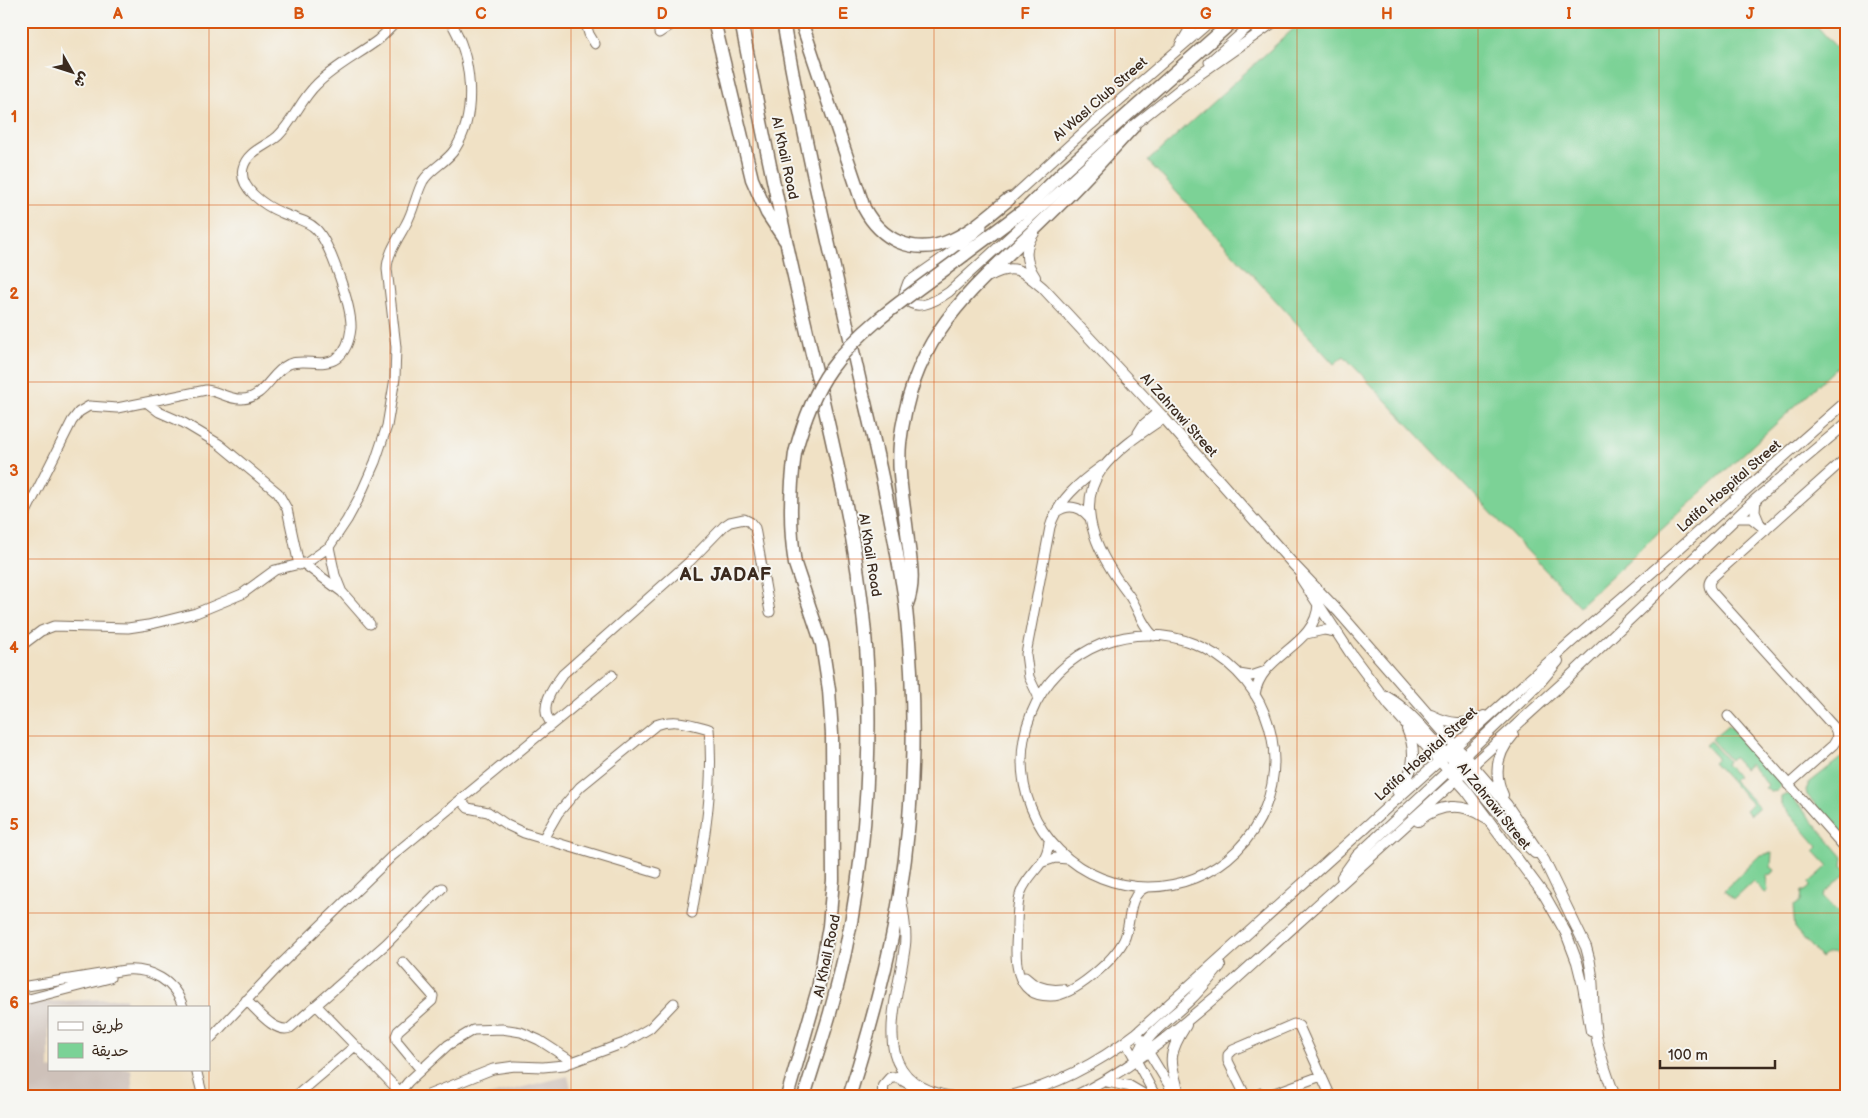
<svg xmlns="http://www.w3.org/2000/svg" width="1868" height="1118" font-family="'Balsamiq Sans','Playpen Sans Arabic',sans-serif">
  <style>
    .industrial { fill: #cec1b9 }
    .green { fill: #7bd296; stroke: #5b7e5a }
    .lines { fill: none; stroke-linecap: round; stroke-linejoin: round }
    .minor-casing { stroke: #7a6a58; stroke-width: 11 }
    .major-casing { stroke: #7a6a58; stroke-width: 12 }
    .highway-casing { stroke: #7a6a58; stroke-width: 15 }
    .minor { stroke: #fff; stroke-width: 9 }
    .major { stroke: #fff; stroke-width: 10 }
    .highway { stroke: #fff; stroke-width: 12 }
    .highway-bridge-casing { stroke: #7a6a58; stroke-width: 15; stroke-linecap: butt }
    .highway-bridge { stroke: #fff; stroke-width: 12 }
    .grid { fill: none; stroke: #d7540e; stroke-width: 1; stroke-opacity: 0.55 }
    .labels { text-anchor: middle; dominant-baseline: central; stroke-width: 4; stroke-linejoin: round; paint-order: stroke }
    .street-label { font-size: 14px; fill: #3b2a1e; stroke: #f6f6f2 }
    .district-label { font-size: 19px; font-weight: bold; letter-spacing: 1px; fill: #3b2a1e; stroke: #f6f6f2 }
    .neatline { fill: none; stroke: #d7540e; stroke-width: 2 }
    .grid-label { font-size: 16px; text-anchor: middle; font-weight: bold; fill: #d7540e }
  </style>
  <rect width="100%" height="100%" fill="#f6f6f2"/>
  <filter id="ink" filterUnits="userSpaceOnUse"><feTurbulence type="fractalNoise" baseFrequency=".02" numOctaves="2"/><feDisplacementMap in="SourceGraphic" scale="10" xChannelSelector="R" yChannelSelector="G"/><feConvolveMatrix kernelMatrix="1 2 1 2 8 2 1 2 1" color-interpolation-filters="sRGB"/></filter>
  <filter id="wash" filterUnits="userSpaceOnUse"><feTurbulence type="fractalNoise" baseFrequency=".0096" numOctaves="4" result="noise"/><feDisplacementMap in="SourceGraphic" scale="20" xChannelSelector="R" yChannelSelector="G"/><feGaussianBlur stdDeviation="1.12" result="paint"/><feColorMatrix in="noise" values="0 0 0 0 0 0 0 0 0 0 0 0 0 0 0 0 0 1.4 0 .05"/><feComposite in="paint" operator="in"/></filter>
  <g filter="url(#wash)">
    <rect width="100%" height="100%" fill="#f0e1c5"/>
    <path class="industrial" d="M126 998 127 1007H49V1069H131L133 1097H21V1003Z
      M568 1076 573 1097H483Z"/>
    <path class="green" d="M1302 21H1812L1847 59V358L1579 606 1344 356 1334 364 1148 161Z
      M1728 725 1780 780 1781 786 1777 791 1771 792 1765 788 1768 785 1750 764 1744 769 1733 757 1730 760 1711 739Z
      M1710 741 1728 761 1726 764 1737 776 1733 780 1759 807 1750 815 1746 810 1752 804 1713 762 1717 758 1705 745Z
      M1847 753V836L1843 835 1807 795 1806 790 1809 783Z
      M1787 794 1791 796 1843 857 1842 866 1847 869V872L1824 893 1823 897 1837 912H1840L1847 906 1846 962C1838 954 1831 949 1821 958L1795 929 1793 907 1801 901 1802 891H1805L1810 887 1809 883 1828 866 1814 851 1818 847 1781 804V797Z
      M1772 853 1771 867 1775 870 1772 875 1766 876 1768 891 1765 893 1753 881 1734 899 1724 890 1760 855Z"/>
  </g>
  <g filter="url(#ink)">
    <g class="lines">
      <g class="minor-casing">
        <path id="minor" d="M585 21 589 34 595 44
          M659 33 677 21
          M1180 45 1194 21
          M1209 62 1255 21
          M1129 129 1182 87 1276 21
          M1007 202 1091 125 1211 21
          M982 227 961 245 908 282 904 293C910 316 936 301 949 292L1115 140
          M146 402 159 412 184 423 219 444 278 493 287 509 299 565
          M1138 433 1143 425 1158 412
          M1756 499 1755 512 1760 524
          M1056 512C1068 504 1080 506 1089 517
          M1737 518H1751L1766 530
          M21 522 72 421 79 412 89 406 117 408 206 390C219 391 229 400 242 399 265 398 270 373 289 364 304 358 323 368 337 358 346 351 350 338 351 328 352 307 330 243 316 229 307 220 293 218 282 213 265 206 238 188 243 168 247 151 267 146 278 136 294 120 301 99 317 84 335 66 358 55 378 40 385 34 391 27 397 21
          M329 547 335 575 341 590
          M304 564 342 592 370 624
          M1306 634 1324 630 1336 632
          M1022 761a126 126 0 1 1 252 0a126 126 0 1 1-252 0Z
          M1154 636C1141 625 1138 607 1128 594 1102 560 1072 510 1102 469 1118 448 1142 433 1164 418
          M21 646 41 631 54 626 128 628 148 625 196 613 242 594 275 570 308 562 329 547 347 520 359 498 375 462 387 426 395 378 396 347 387 269C387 254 399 237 406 224 414 210 416 194 423 181 431 168 447 162 455 149 478 114 472 55 450 21
          M1239 674 1251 676 1263 672
          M1255 695C1260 654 1316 647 1318 604
          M1039 698 1029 677 1026 654 1050 527C1058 500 1080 482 1102 466
          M1728 716 1847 850
          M552 724C537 709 553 687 563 674L689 562 724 526 730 522 744 519 750 522 755 528 770 612
          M1788 785 1833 745C1838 739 1838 733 1834 727L1712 592C1708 587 1708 582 1713 577L1847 457
          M461 800 468 808 488 812 507 825 524 833 657 873
          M543 839 558 813 580 787 656 725C674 718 691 724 709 729 715 790 702 853 692 913
          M1049 839C1049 864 1029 871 1021 892 1017 903 1017 917 1017 929 1015 956 1012 997 1051 996 1074 996 1114 960 1124 940 1132 924 1126 894 1147 887
          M1043 862 1055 858 1068 859
          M403 962 433 996 432 1001 398 1031 396 1036 397 1041 421 1070
          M1025 977C1036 988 1048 991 1063 989
          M21 987 125 970C151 968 175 981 183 1007
          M246 1000C257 1010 275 1034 290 1028L386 944 442 888
          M21 1001 110 978
          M316 1005 400 1092
          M1137 1033 1176 1097
          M209 1040 280 965 392 856 612 675
          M1126 1042 1156 1097
          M196 1069 203 1097
          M1269 1095 1321 1076
          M296 1096 355 1046
          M396 1097 408 1082 448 1045 473 1030 502 1029 521 1032 539 1040 573 1062
          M423 1097 493 1069 515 1066 543 1067 564 1065 624 1043 650 1028 674 1003
          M1246 1097 1228 1061V1055L1233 1050 1294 1024 1299 1026 1331 1097
          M1254 1097 1261 1093 1270 1097"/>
      </g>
      <g class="major-casing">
        <path id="major" d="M1034 233C1023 248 1025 262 1035 277
          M989 276C1015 262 1023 271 1043 288L1164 418 1293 564 1338 611 1507 805 1544 860 1586 947C1596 977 1591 1004 1596 1034 1599 1055 1608 1077 1615 1097
          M1301 578 1351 654 1390 706 1466 790 1545 896 1566 933 1577 962 1583 986 1591 1031
          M1387 697C1413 712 1430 738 1452 759
          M1431 715C1449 724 1466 727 1484 716
          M1460 769 1468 776 1521 840 1535 853
          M1457 779 1461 764 1468 752 1535 688 1558 661
          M1397 791C1415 774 1417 751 1407 729
          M1503 795C1493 773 1497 753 1513 735
          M1418 821C1439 804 1462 802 1485 817
          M1342 877 1357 856 1448 771 1454 761 1456 746
          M901 899C903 914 907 930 905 945 898 1005 863 1082 952 1097
          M1136 1060C1145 1033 1172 1018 1192 998 1202 988 1211 977 1220 966
          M1105 1081 1129 1086 1148 1097
          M885 1097 883 1093V1086L890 1078 897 1077 911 1085
          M1005 1097C1055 1087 1097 1064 1137 1033L1571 642 1659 566 1847 401
          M1073 1097C1131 1071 1178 1028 1226 988L1565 681 1756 499 1847 423
          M1180 1097C1171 1062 1165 1058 1186 1025"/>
      </g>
      <g class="highway-casing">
        <path id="highway" d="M714 21 752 179 767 213 785 240
          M741 21C761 124 782 227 806 328 833 446 865 564 868 686 871 795 860 907 830 1013 822 1041 812 1069 804 1097
          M783 21C804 142 833 262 860 382 874 439 887 496 897 554 900 572 904 590 906 609 916 703 915 800 900 894 889 963 870 1030 849 1097
          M801 21 864 208C872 223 883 235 899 242 942 260 978 224 1009 199
          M1840 21 1847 28
          M964 255 1028 207 1066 169 1233 21
          M907 604C915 583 911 563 908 541 905 509 897 475 900 443 913 328 977 287 1052 212 1080 185 1106 156 1133 127
          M787 1097 818 989 829 926 833 880 832 734 829 690 822 644 795 564C789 526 790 490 795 453"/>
      </g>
      <use href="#minor" class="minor"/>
      <use href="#major" class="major"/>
      <use href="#highway" class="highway"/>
      <g class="highway-bridge-casing">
        <path id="highway-bridge" d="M795 453C803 423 813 394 831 369 863 324 921 288 964 255"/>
      </g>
      <use href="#highway-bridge" class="highway-bridge"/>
    </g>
  </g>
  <path class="grid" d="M209 21V1097M390 21V1097M571 21V1097M753 21V1097M934 21V1097M1115 21V1097M1297 21V1097M1478 21V1097M1659 21V1097M21 205H1847M21 382H1847M21 559H1847M21 736H1847M21 913H1847"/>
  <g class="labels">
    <g class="street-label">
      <text transform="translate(1100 99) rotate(-41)">Al Wasl Club Street</text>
      <text transform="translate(785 158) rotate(78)">Al Khail Road</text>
      <text transform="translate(1179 415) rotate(48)">Al Zahrawi Street</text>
      <text transform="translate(1729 486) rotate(-41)">Latifa Hospital Street</text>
      <text transform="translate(870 555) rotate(81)">Al Khail Road</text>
      <text transform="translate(1426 754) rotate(-42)">Latifa Hospital Street</text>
      <text transform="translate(1494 806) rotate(51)">Al Zahrawi Street</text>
      <text transform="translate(827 956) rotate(-78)">Al Khail Road</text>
    </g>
    <g class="district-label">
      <text x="726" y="575">AL JADAF</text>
    </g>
  </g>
  <rect width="1868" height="1118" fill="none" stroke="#f6f6f2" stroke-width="55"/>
  <rect x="48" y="1006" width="162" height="65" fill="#f6f6f2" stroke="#aba49d"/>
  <rect x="58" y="1022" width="25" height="8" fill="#ffffff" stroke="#aba49d"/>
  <text x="92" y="1030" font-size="15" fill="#3b2a1e">طريق</text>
  <rect x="58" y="1043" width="25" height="15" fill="#7bd296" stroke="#aba49d"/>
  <text x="92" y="1056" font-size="15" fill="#3b2a1e">حديقة</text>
  <g transform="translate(72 72) rotate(129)" stroke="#f6f6f2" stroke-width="4" paint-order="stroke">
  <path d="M0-4L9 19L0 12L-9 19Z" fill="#3b2a1e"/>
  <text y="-8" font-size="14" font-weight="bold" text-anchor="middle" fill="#3b2a1e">ش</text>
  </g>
  <path d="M1660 1060v8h115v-8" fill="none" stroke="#3b2a1e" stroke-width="2.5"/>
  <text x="1668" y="1060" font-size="15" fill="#3b2a1e" stroke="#f6f6f2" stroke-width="4" paint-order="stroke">100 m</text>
  <rect x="28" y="28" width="1812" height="1062" class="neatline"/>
  <g class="grid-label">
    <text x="118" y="19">A</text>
    <text x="299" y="19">B</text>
    <text x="481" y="19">C</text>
    <text x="662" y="19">D</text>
    <text x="843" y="19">E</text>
    <text x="1025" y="19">F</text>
    <text x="1206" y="19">G</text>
    <text x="1387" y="19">H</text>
    <text x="1569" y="19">I</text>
    <text x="1750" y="19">J</text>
    <text x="14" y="122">1</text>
    <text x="14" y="299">2</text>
    <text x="14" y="476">3</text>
    <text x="14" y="653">4</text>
    <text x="14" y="830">5</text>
    <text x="14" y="1008">6</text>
  </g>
</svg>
